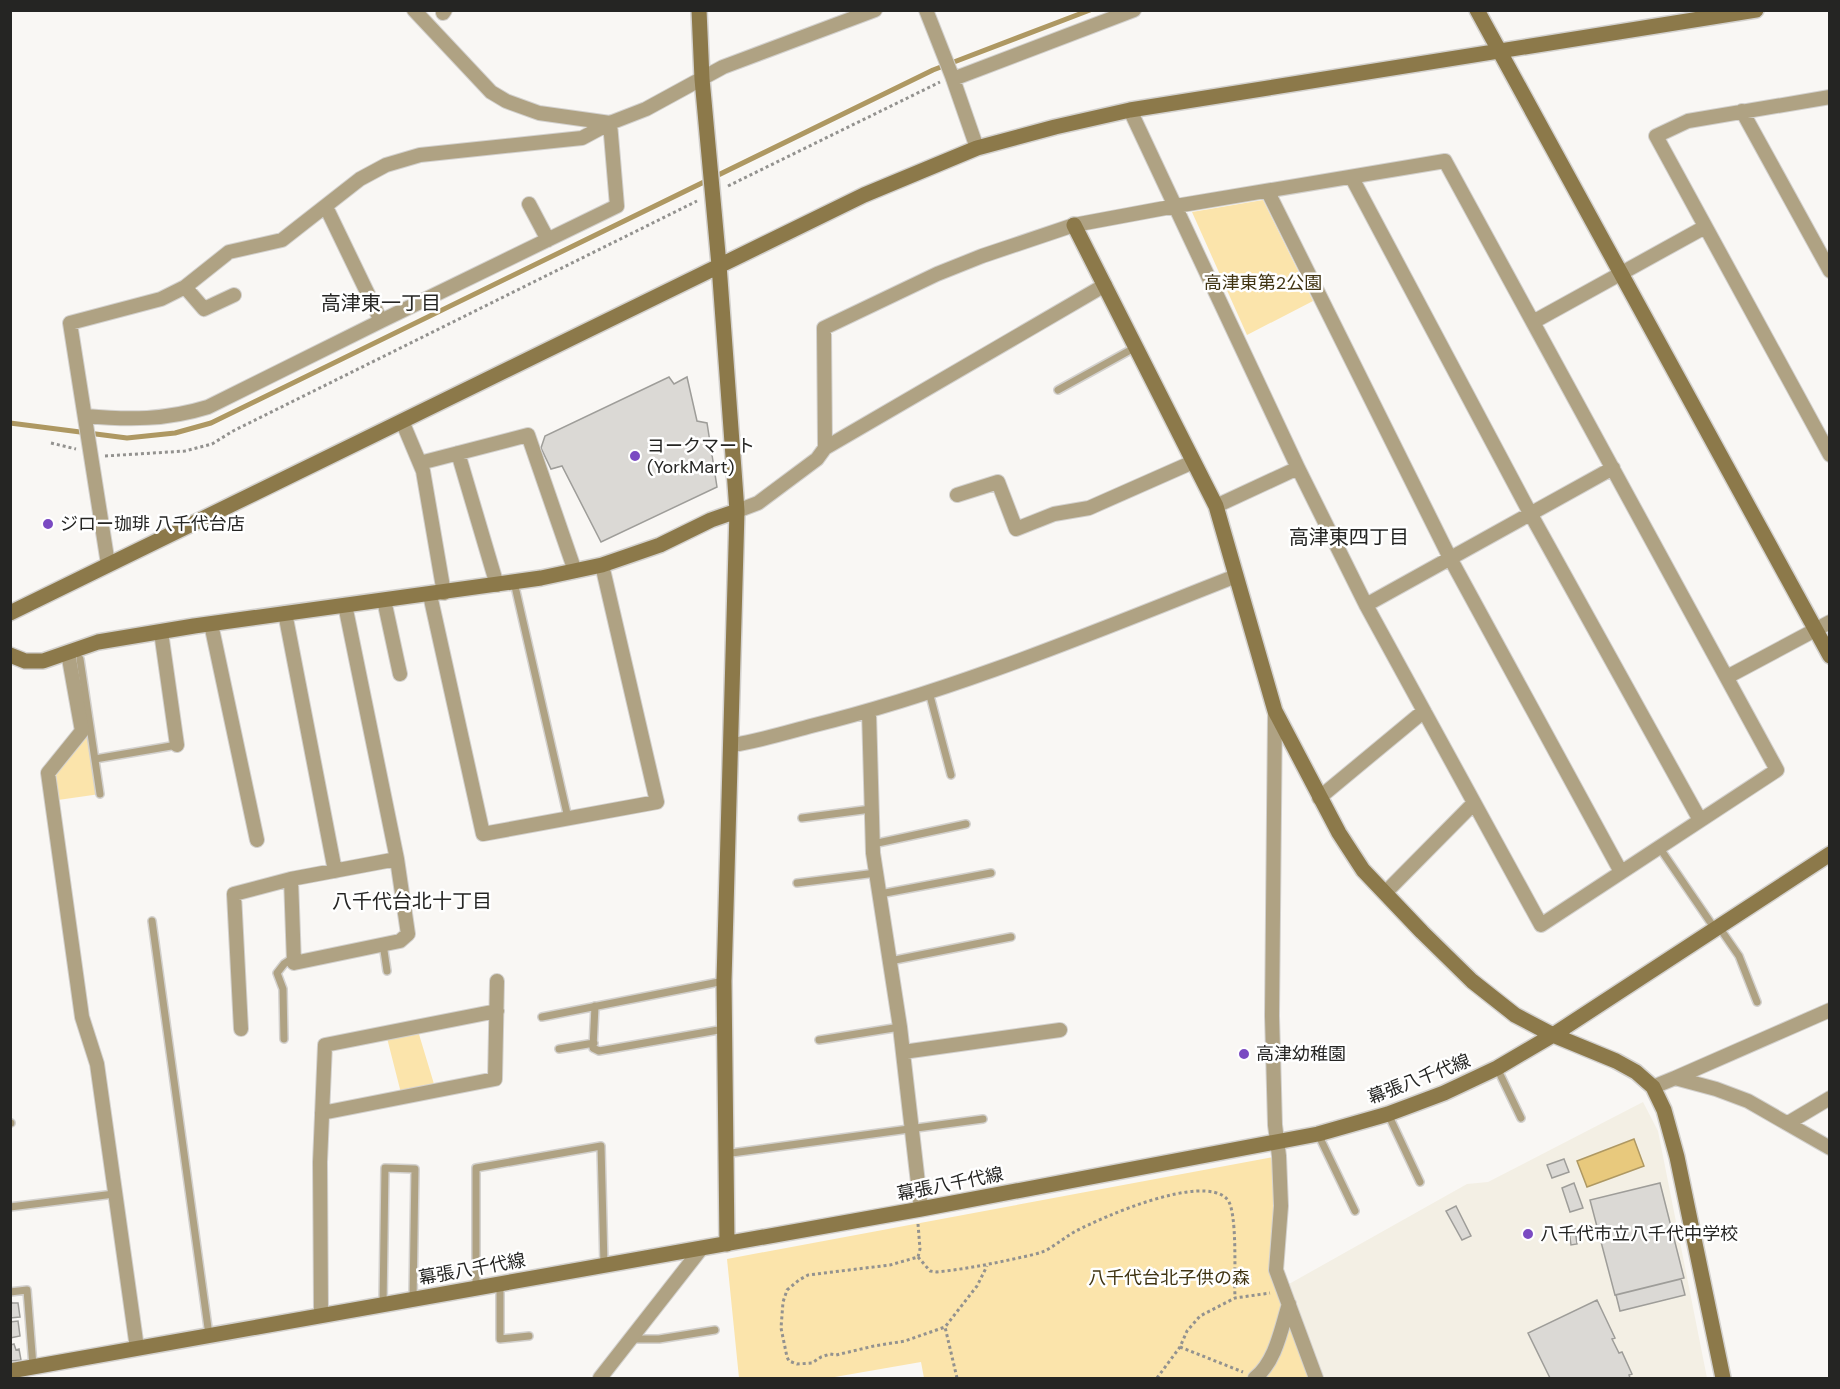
<svg xmlns="http://www.w3.org/2000/svg" width="1840" height="1389" font-family="'DM Sans','Noto Sans JP',sans-serif">
  <style>
    .built { fill: #f3efe4 }
    .green { fill: #fbe4ab }
    .water { fill: #e8c97d; stroke: #ae9862; stroke-width: 1.5 }
    .lines { fill: none; stroke-linecap: round; stroke-linejoin: round }
    .stream { stroke: #ae9862; stroke-width: 5 }
    .building { fill: #dbd9d5; stroke: #9e9d99; stroke-width: 1.5 }
    .lane-casing { stroke: #d3d1ce; stroke-width: 10 }
    .street-casing { stroke: #d3d1ce; stroke-width: 16 }
    .secondary-casing { stroke: #d3d1ce; stroke-width: 18 }
    .path { stroke: #93928f; stroke-width: 3; stroke-dasharray: 3 3; stroke-linecap: butt }
    .lane { stroke: #afa283; stroke-width: 7 }
    .street { stroke: #afa283; stroke-width: 14 }
    .secondary { stroke: #8c794a; stroke-width: 15 }
    .poi-dot { fill: #7a4ac2; stroke: #fff; stroke-width: 2 }
    .labels { text-anchor: middle; dominant-baseline: central; stroke-width: 5; stroke-linejoin: round; paint-order: stroke }
    .park-label { font-size: 18px; fill: #403412; stroke: #fff }
    .poi-label { font-size: 18px; fill: #252523; stroke: #fff; text-anchor: start }
    .street-label { font-size: 18px; fill: #252523; stroke: #fff }
    .neighbourhood-label { font-size: 20px; fill: #252523; stroke: #fff }
  </style>
  <rect width="100%" height="100%" fill="#f9f7f4"/>
  <path class="built" d="M1643 1102 1658 1131 1707 1378H1323L1289 1284 1467 1184 1488 1182Z"/>
  <path class="green" d="M1263 200 1313 301 1247 335 1192 212Z
    M91 732 100 794 58 800 56 775Z
    M418 1031 434 1084 401 1093 387 1038Z
    M1273 1157 1275 1205 1271 1272 1310 1378H924L921 1362 829 1378H739L727 1259Z"/>
  <path class="water" d="M1634 1139 1644 1166 1587 1187 1577 1161Z"/>
  <g class="lines">
    <path class="stream" d="M10 423 127 438 175 433 211 423 933 70 1090 10"/>
  </g>
  <path class="building" d="M669 377 674 384 687 377 697 421 707 423 717 487 601 542 562 466 551 469 541 448 545 436Z
    M1564 1159 1569 1172 1552 1178 1547 1165Z
    M1574 1183 1583 1208 1570 1212 1562 1188Z
    M1660 1183 1684 1278 1615 1295 1590 1200Z
    M1456 1206 1471 1236 1462 1240 1446 1211Z
    M1575 1229 1577 1244 1571 1245 1569 1231Z
    M1681 1279 1685 1295 1620 1311 1616 1295Z
    M10 1299 12 1303H18L20 1317 10 1318Z
    M1597 1300 1615 1338 1612 1339 1619 1353 1622 1352 1632 1374 1629 1375 1630 1378H1550L1528 1333Z
    M18 1321 20 1336 10 1338V1322Z
    M14 1344 16 1350 19 1349 21 1360 10 1361V1345Z"/>
  <g class="lines">
    <g class="lane-casing">
      <path id="lane" d="M1058 390 1136 347
        M514 582 568 818
        M80 659 100 794
        M929 692 951 775
        M95 759 177 745
        M802 818 871 809
        M873 844 966 824
        M1659 847 1715 929
        M797 883 876 873
        M880 894 991 873
        M152 921 209 1335
        M1719 927 1739 956 1757 1002
        M383 944 387 971
        M890 961 1011 937
        M595 1006 593 1048 599 1051 724 1029
        M542 1017 724 981
        M284 1039 283 989 277 973 284 964 293 958
        M819 1040 900 1027
        M559 1049 594 1043
        M1497 1068 1521 1118
        M1388 1114 1420 1182
        M10 1123H11
        M1318 1134 1355 1211
        M724 1154 983 1119
        M10 1207 114 1194
        M500 1284V1339L529 1336
        M476 1288V1168L601 1146 604 1265
        M10 1292 27 1290 33 1366
        M383 1305 385 1168 415 1169 413 1299
        M632 1339H659L715 1330"/>
    </g>
    <g class="street-casing">
      <path id="street" d="M414 10 491 92 506 101 539 113 610 123
        M926 10 952 76 977 148
        M443 13 445 10
        M953 79 1134 10
        M1830 97 1688 121 1656 136 1830 455
        M1742 111 1830 271
        M1352 178 1530 513 1700 820
        M1268 192 1450 558 1621 872
        M529 204 548 240
        M326 207 381 321
        M185 287 204 309 234 295
        M1533 322 1705 227
        M86 416C129 420 166 420 208 407L381 321 617 206 610 123
        M402 421 423 471 444 593
        M825 448 824 328 937 274 982 256 1074 225 1176 206 1445 161 1777 770 1541 925 1366 605 1298 468 1130 110
        M458 453 497 585
        M420 463 528 435 575 571
        M957 495 998 482 1016 529 1054 514 1089 508 1193 462
        M1216 506 1298 468
        M737 511 758 503 817 459 825 448 1105 285
        M108 564 70 323 161 299 185 287 229 252 282 240 360 179 386 165 420 155 582 138 610 123 646 109 723 67 875 10
        M430 595 483 834 657 802 602 565
        M384 600 400 674
        M345 605 397 859 408 934 400 941 294 963 291 879 397 859
        M1366 605 1613 468
        M285 613 335 871
        M211 624 257 840
        M161 632 177 745
        M68 653 82 731 48 773 82 1017 97 1064 137 1348
        M1727 677 1830 622
        M1275 711 1272 1016 1275 1125 1279 1156 1281 1206 1276 1270 1316 1378
        M869 712 873 853 900 1027 921 1209
        M732 745C759 741 785 733 811 726 957 690 1096 631 1236 576
        M1319 798 1424 711
        M1385 893 1474 803
        M241 1029 234 894 291 879
        M903 1052 1060 1030
        M1675 1078 1830 1010
        M1653 1087 1675 1078 1716 1089 1748 1101 1830 1148
        M322 1113 495 1079 497 981
        M1788 1123 1830 1098
        M321 1315 320 1162 325 1045 497 1011
        M600 1378 701 1249
        M1255 1378C1276 1361 1281 1329 1289 1304"/>
    </g>
    <g class="secondary-casing">
      <path id="secondary" d="M699 10 702 79 719 265 737 511 724 981 727 1244
        M1477 10 1830 656
        M1074 225 1216 506 1275 711 1339 833 1363 870 1422 932 1472 981 1515 1015 1553 1035 1616 1061 1636 1072 1653 1087 1664 1110 1677 1157 1723 1378
        M10 613 864 195 977 148 1055 127 1130 110 1756 10
        M10 655 25 661H43L98 642 194 626 541 578 602 565 660 545 711 520 737 511
        M10 1371 921 1209 1318 1134 1388 1114 1444 1093 1497 1068 1553 1035 1830 854"/>
    </g>
    <path class="path" d="M728 186 940 82
      M51 443 76 449
      M105 456 185 451 212 444 233 431 697 201
      M918 1224 920 1249 918 1257 890 1265 808 1275 799 1280 787 1290 783 1302 781 1328 787 1357 789 1361 797 1364 812 1363 821 1357 830 1354 836 1355 874 1346 905 1341 945 1327
      M918 1257 930 1271 937 1272C965 1269 991 1264 1018 1258 1027 1256 1037 1254 1045 1251 1056 1245 1065 1237 1076 1231 1103 1217 1202 1173 1227 1199 1238 1210 1234 1279 1235 1298
      M1180 1347 1243 1372
      M957 1378 945 1327 977 1286 987 1266
      M1157 1378 1180 1347 1187 1331 1200 1316 1235 1298 1270 1293"/>
    <use href="#lane" class="lane"/>
    <use href="#street" class="street"/>
    <use href="#secondary" class="secondary"/>
  </g>
  <g class="poi-dot">
    <circle cx="635" cy="456" r="6"/>
    <circle cx="48" cy="524" r="6"/>
    <circle cx="1244" cy="1054" r="6"/>
    <circle cx="1528" cy="1234" r="6"/>
  </g>
  <g class="labels">
    <g class="park-label">
      <text x="1263" y="283">高津東第2公園</text>
      <text x="1169" y="1278">八千代台北子供の森</text>
    </g>
    <g class="poi-label">
      <text x="647" y="446">ヨークマート<tspan x="647" dy="21">(YorkMart)</tspan></text>
      <text x="60" y="524">ジロー珈琲 八千代台店</text>
      <text x="1256" y="1054">高津幼稚園</text>
      <text x="1540" y="1234">八千代市立八千代中学校</text>
    </g>
    <g class="street-label">
      <text transform="translate(1419 1079) rotate(-21)">幕張八千代線</text>
      <text transform="translate(950 1184) rotate(-11)">幕張八千代線</text>
      <text transform="translate(472 1269) rotate(-10)">幕張八千代線</text>
    </g>
    <g class="neighbourhood-label">
      <text x="381" y="303">高津東一丁目</text>
      <text x="1349" y="537">高津東四丁目</text>
      <text x="412" y="901">八千代台北十丁目</text>
    </g>
  </g>
  <rect width="1840" height="1389" fill="none" stroke="#252523" stroke-width="24"/>
</svg>
